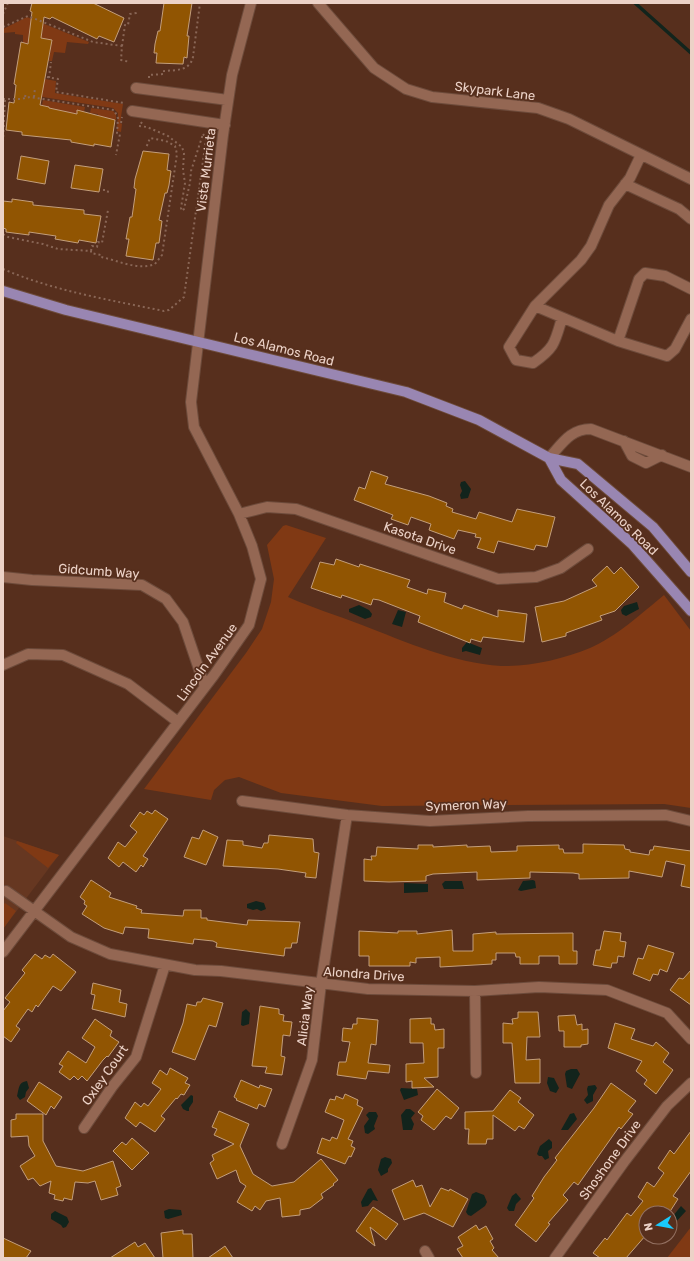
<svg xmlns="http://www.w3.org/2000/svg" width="694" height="1261" font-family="Rubik,sans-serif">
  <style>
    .built { fill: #663721 }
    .green { fill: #803914 }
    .water { fill: #12241c }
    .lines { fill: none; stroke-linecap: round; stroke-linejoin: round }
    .stream { stroke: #12241c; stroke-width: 3.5 }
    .building { fill: #915502; stroke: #c39e7b }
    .minor-casing { stroke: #6d4b3b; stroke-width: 12 }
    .major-casing { stroke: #6d4b3b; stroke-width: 12 }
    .path { stroke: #896656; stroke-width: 2; stroke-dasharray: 2 3; stroke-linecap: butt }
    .minor { stroke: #946753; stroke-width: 10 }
    .major { stroke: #9986b2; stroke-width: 10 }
    .labels { text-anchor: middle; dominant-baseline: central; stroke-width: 3.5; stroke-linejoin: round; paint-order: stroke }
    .street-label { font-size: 13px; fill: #ecd2c7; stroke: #572f1d }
  </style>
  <rect width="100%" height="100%" fill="#572f1d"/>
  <path class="built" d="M3 836 59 855 3 929Z"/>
  <path class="green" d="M27 17 89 42 88 44 67 42 65 53 54 52 52 61H49L52 40 41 38 43 27 30 26 28 44 23 43V35L15 34V32L3 33V29Z
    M45 79 56 81 55 93 123 104 120 123 122 124 121 132 117 131 118 113 113 108 36 96Z
    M43 100 85 107 84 112 77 111V114L49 108V107L42 105Z
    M91 108 113 111 116 114V120L98 117V114L90 113Z
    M286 525 326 538 288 597C312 608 337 615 362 625 406 642 453 663 501 666 530 667 563 659 590 648 616 637 642 613 664 595L691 631V808L664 804 382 806 281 793 239 777 225 780 214 790 211 800 144 789 246 653 262 629 271 602 274 579 267 545 283 526Z
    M17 841 59 855 48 868 16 843Z
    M5 903 16 911 3 929V905Z
    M691 1227V1258H667Z"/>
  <path class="water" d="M465 481 471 489 468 498 461 499 460 495 462 491 460 485 461 482Z
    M637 602 639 609 626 616 622 614 621 610 624 606Z
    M359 605 369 610 372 614 371 617 365 619 349 612V609Z
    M398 610 406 612 402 627 392 624Z
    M467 642 482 648 480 655 466 651 462 652V648Z
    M533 880 535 881 536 888 521 891 518 890 523 881Z
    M445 881H462L464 889H444L442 884Z
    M404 883 428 884V892L404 893Z
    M256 901 264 903 266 909 261 911 257 909 253 910 247 908V904Z
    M246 1009 250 1013 249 1024 243 1026 241 1025 242 1012Z
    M571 1069H577L580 1074 572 1089 567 1087 565 1074 566 1071Z
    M548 1077 554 1078 559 1088 556 1093 550 1091 547 1083Z
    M27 1081 29 1088 26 1092 25 1097 20 1100 17 1096C19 1089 18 1082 27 1081Z
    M595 1085 597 1088 593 1095V1101L587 1104 584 1100 588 1095 587 1089 588 1086Z
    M401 1088 417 1089 418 1095 404 1100 400 1090Z
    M191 1095 193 1096V1102L189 1108V1111H187L183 1109 181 1105Z
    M406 1109H410L415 1113 411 1118 414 1124 412 1130H403L401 1115Z
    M376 1112 378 1116 374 1126 375 1129 368 1134 365 1133 364 1126 369 1119 366 1115 369 1112Z
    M574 1113 577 1119 568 1130H561L570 1114Z
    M549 1139 552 1142V1148L548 1151 549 1158 545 1160 542 1156H539L537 1154 540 1146Z
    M385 1157 391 1159 392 1163 388 1169V1172L381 1176 378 1170 381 1159Z
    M371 1188 378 1201 373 1200 368 1206 362 1207 361 1202 368 1189Z
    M476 1192 484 1195 487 1202 485 1206 471 1216 468 1215 466 1212 472 1194Z
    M516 1193 521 1199 516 1204 514 1211H509L507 1208 512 1196Z
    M681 1206 686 1211 674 1224 670 1221V1215L673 1216Z
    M169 1209 181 1210 182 1215 168 1219 165 1218 164 1211Z
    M55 1211 67 1217 69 1222 66 1227 63 1228 61 1225 51 1219V1214Z"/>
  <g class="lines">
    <path class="stream" d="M635 3 691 53"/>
  </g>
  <path class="building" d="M32 3H93L124 18 114 42 99 36 97 39 52 17 50 19 44 17 41 38 52 40 40 105 49 107V108L77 114V110L115 120 111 147 94 144V146L71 142V140L22 135V132L6 130 9 102 14 103 16 85 14 84 21 42 28 44 32 12 30 11Z
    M164 3H192L187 36H189L187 58 184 57 183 64 156 63 157 53H154L155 44 158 31H160Z
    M143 151 169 154 167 170 171 171 169 185 167 193H165L159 220 162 221 159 243H156L153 260 126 256 129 239H126L130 217H132L136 189 134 188 135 179Z
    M21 156 49 161 45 184 17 179Z
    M75 165 103 169 99 192 71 188Z
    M12 199 33 202V205L84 210V214L101 216 96 243 79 240 78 243 55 239 56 236 29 232V235L6 232V229L3 228V201L12 202Z
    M371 471 388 477 385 484 429 496 447 503 446 506 453 509 452 512 476 519 479 512 512 522 517 509 555 517 547 547 536 545 534 550 498 541 494 553 477 548 481 538 475 537 476 534 458 530 454 539 429 530 431 524 411 517 408 525 391 519 393 515 354 500 359 487 365 489Z
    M336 559 359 567 360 564 410 580 407 587 427 594 428 589 446 593 444 602 462 609 464 605 498 617V610L527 614 524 642 483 637 481 642 471 639 470 643 418 622 420 616 379 600 373 599 371 605 342 595 341 598 311 588 320 562 334 565Z
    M607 566 614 574 621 567 639 587 615 611 600 616 602 620 566 633V636L542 642 535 607 564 601 597 586 592 580Z
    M155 810 168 819 143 856 148 859 143 867 141 865 136 872 123 862 119 867 108 858 118 842 125 847 137 832 130 826 140 812 144 815 147 811 152 814Z
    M203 830 218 837 206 865 184 857 192 837 199 839Z
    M269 835 313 839 314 852 319 853 316 878 305 877 306 873 278 869 223 866 227 840 243 841V845L262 848 264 843H268Z
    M583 844 624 845 625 849 630 850V852L649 855 650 850H653L654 846 691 851V888L681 886 685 865 666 861 662 877 629 871V878L579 879V874L573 873 530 872V878L477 880V872L433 874 426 876V881L389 882 364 881V859L372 860 371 856H376L377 847 418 849V845H433V847L467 845V847L490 846 491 852 517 851V846L559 845V849H563L564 853H583Z
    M91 880 111 893 109 897 137 906 136 908 142 910 141 913 183 916 184 910H201V918H207V920L247 925 248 920 300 922 297 943H292L291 948H285L284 956 216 947 217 943 213 941 194 939 193 944 148 938 149 929 125 927 123 934 104 928 82 914 87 906 84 904 85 901 80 897Z
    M452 930 453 951H473V934L496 932V934L573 933V951H577V964H559V956H539V964H520V957H516L515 953H496V960H492V964L440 967V957L416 958V963L410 962V966H369V956H359V931L398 933V931H417V934Z
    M604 931 621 933 620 941 626 942 624 957 618 956 617 963H612L611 968 593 965 596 950H600Z
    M648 945 674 953 667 972 660 969 658 975 653 974 650 981 633 974 638 958 643 959Z
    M35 954 42 959 45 955 50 958 53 954 76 972 61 991 53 986 38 1007 36 1005 32 1012 28 1009 16 1026 20 1029 11 1042 3 1036V1011L10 1002 5 998 25 973 22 970Z
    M691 970V1005L670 990 679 978 683 979Z
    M93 983 121 990 119 1002 127 1004 125 1017 92 1009 95 995 91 994Z
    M203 998 223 1003 216 1027 209 1025 195 1060 172 1052 183 1023 187 1004 196 1006 197 1002H201Z
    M260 1006 279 1009V1014L284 1015 283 1021 292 1022 290 1036 283 1035 281 1056 285 1057 282 1075 265 1073 267 1067 252 1066Z
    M518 1012H538L540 1037H527L526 1060 540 1059V1083H515L512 1043H503V1023L513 1024 512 1019 518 1018Z
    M575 1015 577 1025 582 1024V1030L588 1029V1044L581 1045V1047H564V1031H559L558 1016Z
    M357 1018 378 1020 376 1045 371 1044 368 1063 390 1065 389 1073 368 1071 366 1079 337 1075 339 1062H346L350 1042 342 1041 343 1028 352 1029 353 1024H357Z
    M431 1018V1024H434L435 1030 444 1029V1048H438V1077L424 1078 434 1087 412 1088V1081L406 1082V1064L424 1063 423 1043H410V1019Z
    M95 1019 112 1031 110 1036 119 1042 108 1057 107 1056 103 1060 87 1081 82 1076 78 1080 74 1076 70 1080 59 1072 63 1066 59 1064 68 1051 86 1063 95 1047 82 1038Z
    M615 1023 635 1029 631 1039 653 1046 656 1042 669 1053 663 1062 673 1070 656 1094 644 1084 647 1080 636 1071 642 1061 608 1048Z
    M170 1068 188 1078 185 1083 190 1085 184 1095 181 1094 177 1099 176 1098 161 1116 165 1119 155 1132 140 1122 136 1127 125 1118 135 1102 141 1107 144 1103 148 1106 161 1089 152 1083 160 1070 167 1075Z
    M241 1080 259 1088 260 1085 272 1089 265 1107 259 1104 257 1109 236 1100 237 1099 234 1097Z
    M39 1082 62 1097 54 1109 51 1106 46 1115 27 1101Z
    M611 1083 636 1101 628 1111 633 1114 621 1129 619 1127 578 1185 574 1182 563 1195 568 1200 548 1223 550 1224 536 1242 515 1225 534 1198 532 1196 544 1177 557 1160 555 1158 594 1108Z
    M437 1089 459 1108 451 1119 446 1116 434 1130 421 1120 423 1116 418 1112Z
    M510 1090 521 1098 518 1102 534 1115 524 1129 519 1126 515 1131 493 1115V1139H487L486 1144H468L469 1129H465V1112L493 1111Z
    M345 1094 358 1100 357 1105 363 1108 348 1139 353 1141 351 1146 355 1148 351 1157 349 1156 345 1164 317 1153 322 1138 330 1141 332 1137 337 1139 344 1120 325 1112 330 1099 335 1100 336 1096 343 1099Z
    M219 1111 249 1124 240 1146 253 1174 272 1186 294 1182 321 1159 338 1180 333 1184 334 1185 321 1194 323 1198 310 1208 300 1210V1215L282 1217 280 1198 266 1201 260 1210 255 1206 252 1211 237 1202 246 1186 240 1182 236 1170 217 1179 210 1163 214 1160 212 1155 234 1144 214 1135 217 1129 212 1127Z
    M16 1114H43V1141L56 1166 83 1171 113 1161 121 1186 116 1188 118 1195 101 1200 95 1181 88 1183 75 1182 72 1200 64 1198 63 1201 54 1199 55 1195 49 1193 51 1181 40 1186 33 1178 28 1180 20 1166 35 1156 29 1146 28 1136 11 1137V1120L16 1119Z
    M691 1131V1171L673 1196 678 1199 669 1213H646V1235L626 1258H600L593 1253 605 1238 607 1240 627 1213 631 1216 643 1201 638 1197 647 1182 654 1187 664 1173 658 1168 670 1150 674 1154Z
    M132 1138 149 1153 132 1170 113 1151 122 1142 126 1145Z
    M413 1180 416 1187 422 1185 430 1207 441 1188 449 1191 450 1189 468 1199 453 1227 424 1213 404 1220 392 1190Z
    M373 1207 398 1224 386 1240 370 1227 375 1246 356 1231Z
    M476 1225 479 1230 486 1226 493 1239 490 1241 494 1248 492 1250 499 1258H463L457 1249 463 1246 458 1237Z
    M183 1230V1234H192L193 1258H163L161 1233Z
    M3 1238 31 1251 26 1258H3Z
    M135 1242 138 1247 145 1243 155 1258H110Z
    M225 1246 233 1258H208Z"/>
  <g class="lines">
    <g class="minor-casing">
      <path id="minor" d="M318 3 374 68 406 89 432 97 538 108 569 119 691 179
        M136 88 228 100
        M132 111 225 125
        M625 184 679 209 691 219
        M691 289 665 276 645 273 639 279 618 341 667 356 675 349 691 319
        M535 306 581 260 591 246 609 205 630 178 641 155
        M562 318C555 342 555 348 533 363L516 360 509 347 535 306 618 341
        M624 441 632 456 646 463 662 455
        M549 458C562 444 570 429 591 429L691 467
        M239 514 267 507 296 509 498 579 536 577 561 568 588 549
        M3 577 32 580 142 585 166 599 183 622 205 687
        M3 665 28 654 63 655 128 684 178 722
        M242 801 347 815 430 821 528 816 666 815 691 821
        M6 891 71 937 110 954 195 970 221 971 368 989 475 991 539 987 607 990 667 1013 691 1039
        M3 952 214 675 249 625 261 579 252 546 239 514 194 427 191 402 223 135 232 75 251 3
        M475 991 476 1073
        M84 1128 112 1087 136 1057 165 965
        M282 1144 312 1060 321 984 347 815
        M425 1251 429 1258
        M555 1258 624 1162 667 1106 691 1083"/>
    </g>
    <g class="major-casing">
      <path id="major" d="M3 291 66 310 406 392 479 420 549 458 578 464 653 527 691 572
        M549 458 561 480 632 544 691 611"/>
    </g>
    <path class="path" d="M3 14 8 3
      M3 27 28 16 93 42 122 46 121 60 130 62
      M122 46 125 25H128L130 14 136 13V11
      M47 77 58 79 56 92 124 103
      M49 78 51 62
      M149 78V75L164 74V71C176 70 190 71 193 57L200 3
      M25 97 26 93
      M34 97 35 88
      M3 99H21L30 97 114 110 118 118 117 133 120 134 116 155
      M142 122 139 126 147 127 168 136 182 147 184 153 183 170 185 183 181 208 182 211 184 209 190 183 191 171 203 134
      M121 123 122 117
      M3 142 5 99
      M104 189V191L110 192
      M3 234 8 237 43 244 58 249 91 251V253L101 255V257C117 260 138 271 155 264L162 255 177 154 175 146 166 141 150 138 146 148
      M91 251 92 246 97 247 98 242 102 243 108 210
      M3 269C54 291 110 300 164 311L169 310 184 297 206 139 202 132"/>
    <use href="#minor" class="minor"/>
    <use href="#major" class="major"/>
  </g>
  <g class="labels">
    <g class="street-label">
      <text transform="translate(495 91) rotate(7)">Skypark Lane</text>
      <text transform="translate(206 170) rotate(-83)">Vista Murrieta</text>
      <text transform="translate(284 349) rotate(14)">Los Alamos Road</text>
      <text transform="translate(619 517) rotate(44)">Los Alamos Road</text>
      <text transform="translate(420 538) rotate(19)">Kasota Drive</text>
      <text transform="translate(99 571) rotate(4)">Gidcumb Way</text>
      <text transform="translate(207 662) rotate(-54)">Lincoln Avenue</text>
      <text transform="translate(466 805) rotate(-2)">Symeron Way</text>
      <text transform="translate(364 974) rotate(4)">Alondra Drive</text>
      <text transform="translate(305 1016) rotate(-83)">Alicia Way</text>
      <text transform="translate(105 1075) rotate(-55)">Oxley Court</text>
      <text transform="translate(610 1160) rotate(-54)">Shoshone Drive</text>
    </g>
  </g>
  <rect width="694" height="1261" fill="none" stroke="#ecd2c7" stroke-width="8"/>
  <g transform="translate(658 1225) rotate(259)"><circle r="19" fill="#572f1d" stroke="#937061"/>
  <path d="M0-3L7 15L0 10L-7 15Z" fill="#19cafc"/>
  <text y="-6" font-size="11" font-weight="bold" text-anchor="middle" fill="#ecd2c7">N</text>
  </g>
</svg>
